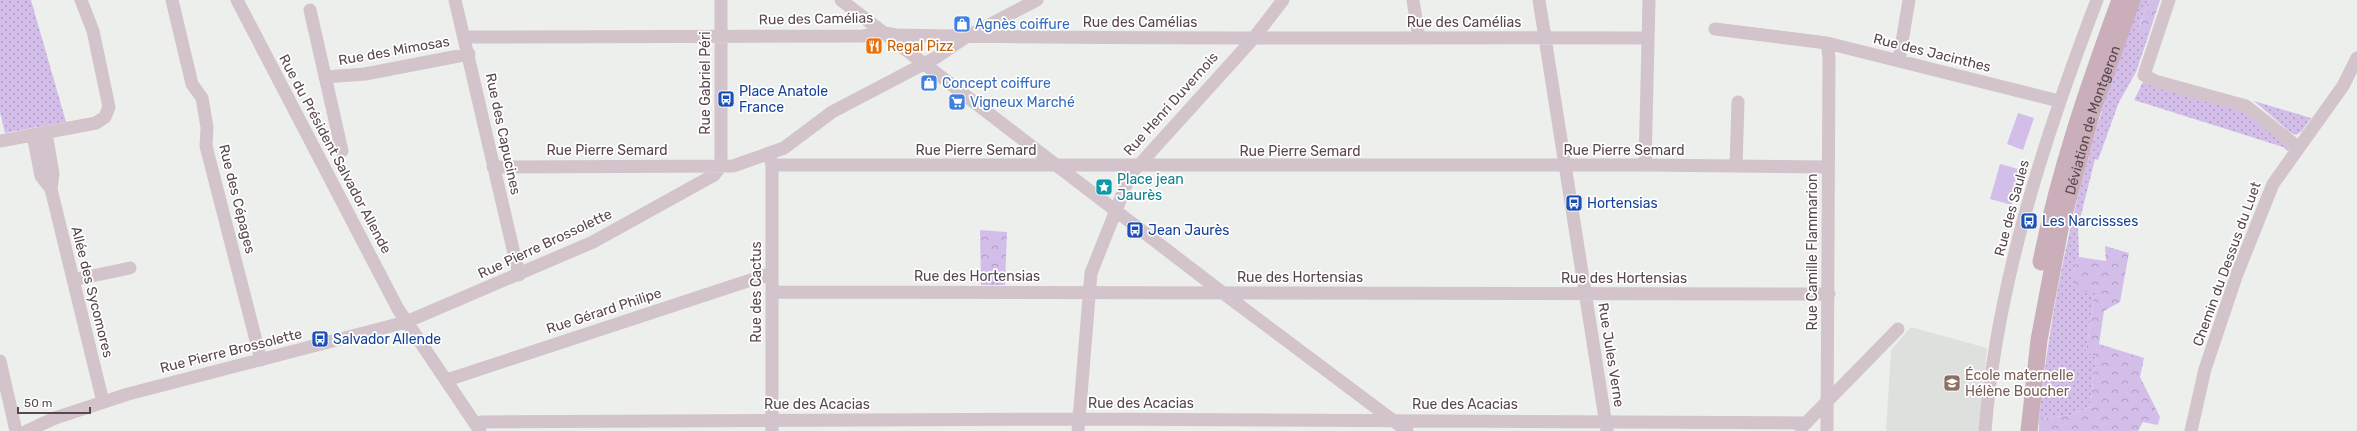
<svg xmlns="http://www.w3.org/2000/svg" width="2357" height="431" font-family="Rubik,sans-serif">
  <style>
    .education { fill: #dee0de }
    .grass { fill: url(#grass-dots) }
    .forest { fill: url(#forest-crowns) }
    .garden { fill: #d3beea }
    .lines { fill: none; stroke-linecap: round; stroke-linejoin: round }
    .minor { stroke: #d3c4cb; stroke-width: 13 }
    .major { stroke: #caafba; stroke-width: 17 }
    .labels { text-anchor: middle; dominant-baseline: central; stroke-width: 3.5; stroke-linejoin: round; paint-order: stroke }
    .street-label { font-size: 14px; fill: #59474f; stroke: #fff }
    .shop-label { font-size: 14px; fill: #366cbe; stroke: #fff; text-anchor: start }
    .food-label { font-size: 14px; fill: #c56008; stroke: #fff; text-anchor: start }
    .transit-label { font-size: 14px; fill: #164399; stroke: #fff; text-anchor: start }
    .culture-label { font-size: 14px; fill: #0d838f; stroke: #fff; text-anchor: start }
    .education-label { font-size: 14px; fill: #785e54; stroke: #fff; text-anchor: start }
  </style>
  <defs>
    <pattern id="grass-dots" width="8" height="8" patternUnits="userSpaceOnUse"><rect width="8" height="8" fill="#d3beea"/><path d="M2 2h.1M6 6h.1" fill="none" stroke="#ae9cc0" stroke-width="1.8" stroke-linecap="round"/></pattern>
    <pattern id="forest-crowns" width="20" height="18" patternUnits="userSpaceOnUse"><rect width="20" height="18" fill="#d3beea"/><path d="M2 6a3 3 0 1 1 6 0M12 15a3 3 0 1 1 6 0" fill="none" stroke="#ae9cc0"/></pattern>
  </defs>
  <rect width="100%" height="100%" fill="#edefed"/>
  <path class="education" d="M1911 327 1987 348 1979 431H1886L1891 350Z"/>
  <path class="grass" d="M0 0H31L66 122 5 133 0 112Z
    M2140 0H2149L2138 29 2149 34 2136 72 2119 102 2098 160 2095 159 2078 227 2079 257 2073 273 2095 293 2086 351 2096 357 2090 407 2071 415 2039 419C2054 273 2088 137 2140 0Z
    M2143 82 2248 112 2291 148 2288 151 2283 147 2134 100Z
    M2254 101 2311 118 2302 131 2296 135 2290 132Z"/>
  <path class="forest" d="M2149 0H2160L2149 34 2138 30Z
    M980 230 1007 232 1005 285H981Z
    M2105 246 2129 253 2120 302 2104 311 2099 344 2144 358 2140 377 2160 417 2158 425 2143 422 2138 431H2039V419L2071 415 2090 407 2096 357 2086 351 2095 293 2078 290 2073 273 2079 257 2106 261Z"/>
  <path class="garden" d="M2018 113 2034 118 2023 150 2007 144Z
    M2000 164 2022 170 2012 205 1990 199Z"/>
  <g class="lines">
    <path class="minor" d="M172 0 192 84 202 98 207 127 206 146 261 360
      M237 0 398 309 480 431
      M455 0 519 275
      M721 0V166
      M841 0 1223 293 1407 431
      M1413 0 1419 38
      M1539 0 1607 431
      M2169 0 2144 75 2155 81 2246 106 2298 147
      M310 10 342 151
      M1715 29 1827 43
      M464 37 862 36 885 33 896 35C1147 40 1397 37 1648 38
      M1899 60 1909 0
      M325 77 365 74 469 54
      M46 132 53 174 51 189 103 402
      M33 135 41 176 51 189
      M0 141 96 123 105 117 109 107 93 31 81 0
      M770 157 772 165V431
      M772 165H1645L1828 167
      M1645 165 1649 0
      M1736 166 1738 102
      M493 167 733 166 784 148 832 112 937 57 966 37 1037 0
      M73 280 130 268
      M772 292 1829 294
      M0 361 16 431
      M447 380 772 273
      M476 425 481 422 1084 419 1806 423
      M1801 428 1898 329
      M27 431 55 418 128 394 406 322 593 242 714 175 721 166
      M1078 431 1091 273 1130 175 1253 39 1283 0
      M1827 431 1829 58 1827 43 2059 101
      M1985 431C1997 283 2044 138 2097 0
      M2191 431 2205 369 2237 274 2273 184 2343 86 2357 58"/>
    <g class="major">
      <path d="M2041 262C2059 171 2088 87 2120 0"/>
      <path id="s1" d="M2029 431 2039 340 2060 229 2092 112 2132 0"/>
    </g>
  </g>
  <defs>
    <g id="shop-square" transform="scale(0.9)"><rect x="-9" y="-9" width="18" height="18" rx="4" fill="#3f7fe0" stroke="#fff"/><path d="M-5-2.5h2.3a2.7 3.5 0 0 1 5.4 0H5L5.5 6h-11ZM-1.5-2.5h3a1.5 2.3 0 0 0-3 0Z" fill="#fff"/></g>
    <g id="restaurant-square" transform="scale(0.9)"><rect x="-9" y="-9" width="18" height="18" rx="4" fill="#e8710a" stroke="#fff"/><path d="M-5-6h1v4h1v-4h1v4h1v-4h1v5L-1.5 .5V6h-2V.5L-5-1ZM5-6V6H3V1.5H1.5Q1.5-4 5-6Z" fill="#fff"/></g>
    <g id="bus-square" transform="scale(0.9)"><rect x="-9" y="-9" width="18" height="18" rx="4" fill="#1a4fb4" stroke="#fff"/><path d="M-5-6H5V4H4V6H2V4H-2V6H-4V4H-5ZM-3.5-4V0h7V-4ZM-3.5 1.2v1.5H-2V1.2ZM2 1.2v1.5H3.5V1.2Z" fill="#fff"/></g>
    <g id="supermarket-square" transform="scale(0.9)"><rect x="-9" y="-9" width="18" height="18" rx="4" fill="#3f7fe0" stroke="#fff"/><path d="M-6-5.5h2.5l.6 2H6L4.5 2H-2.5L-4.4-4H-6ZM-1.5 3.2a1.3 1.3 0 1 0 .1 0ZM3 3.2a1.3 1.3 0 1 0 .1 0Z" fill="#fff"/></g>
    <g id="sight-square" transform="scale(0.9)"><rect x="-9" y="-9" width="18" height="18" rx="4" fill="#0f9aa8" stroke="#fff"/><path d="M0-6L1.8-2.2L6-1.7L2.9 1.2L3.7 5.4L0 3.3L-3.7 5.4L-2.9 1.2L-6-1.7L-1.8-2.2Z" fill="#fff"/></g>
    <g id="school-square" transform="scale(0.9)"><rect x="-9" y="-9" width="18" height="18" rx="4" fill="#8d6e63" stroke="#fff"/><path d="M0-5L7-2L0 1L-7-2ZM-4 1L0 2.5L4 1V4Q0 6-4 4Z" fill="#fff"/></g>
  </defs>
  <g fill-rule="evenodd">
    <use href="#shop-square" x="962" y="24"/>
    <use href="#restaurant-square" x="874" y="46"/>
    <use href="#shop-square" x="929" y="83"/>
    <use href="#bus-square" x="726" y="99"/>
    <use href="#supermarket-square" x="957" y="102"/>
    <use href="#sight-square" x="1104" y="187"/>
    <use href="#bus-square" x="1574" y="203"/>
    <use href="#bus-square" x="2029" y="221"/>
    <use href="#bus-square" x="1135" y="230"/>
    <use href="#bus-square" x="320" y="339"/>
    <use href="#school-square" x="1952" y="383"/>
  </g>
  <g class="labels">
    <g class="street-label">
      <text transform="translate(816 19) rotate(-1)">Rue des Camélias</text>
      <text x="1140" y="22">Rue des Camélias</text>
      <text x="1464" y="22">Rue des Camélias</text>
      <text transform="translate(394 51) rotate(-10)">Rue des Mimosas</text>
      <text transform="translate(1932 53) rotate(14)">Rue des Jacinthes</text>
      <text transform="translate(705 83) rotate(-90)">Rue Gabriel Péri</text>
      <text transform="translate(1171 104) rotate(-48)">Rue Henri Duvernois</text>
      <text stroke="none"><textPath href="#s1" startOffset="318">Déviation de Montgeron</textPath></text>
      <text transform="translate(503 134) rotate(78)">Rue des Capucines</text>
      <text x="607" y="150">Rue Pierre Semard</text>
      <text x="976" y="150">Rue Pierre Semard</text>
      <text x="1624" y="150">Rue Pierre Semard</text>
      <text x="1300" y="151">Rue Pierre Semard</text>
      <text transform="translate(335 154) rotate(62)">Rue du Président Salvador Allende</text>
      <text transform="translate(237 199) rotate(76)">Rue des Cépages</text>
      <text transform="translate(2012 208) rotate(-75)">Rue des Saules</text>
      <text transform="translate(545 244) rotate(-25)">Rue Pierre Brossolette</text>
      <text transform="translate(1812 252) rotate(-90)">Rue Camille Flammarion</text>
      <text transform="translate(2227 264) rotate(-70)">Chemin du Dessus du Luet</text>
      <text x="977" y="276">Rue des Hortensias</text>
      <text x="1300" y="277">Rue des Hortensias</text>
      <text x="1624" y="278">Rue des Hortensias</text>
      <text transform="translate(92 292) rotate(76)">Allée des Sycomores</text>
      <text transform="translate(756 292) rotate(-90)">Rue des Cactus</text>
      <text transform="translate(604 311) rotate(-18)">Rue Gérard Philipe</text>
      <text transform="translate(231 351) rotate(-14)">Rue Pierre Brossolette</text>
      <text transform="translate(1611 355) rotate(81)">Rue Jules Verne</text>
      <text x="1141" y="403">Rue des Acacias</text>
      <text x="817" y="404">Rue des Acacias</text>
      <text x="1465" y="404">Rue des Acacias</text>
    </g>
    <g class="shop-label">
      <text x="975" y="24">Agnès coiffure</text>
      <text x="942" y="83">Concept coiffure</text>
      <text x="970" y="102">Vigneux Marché</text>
    </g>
    <g class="food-label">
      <text x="887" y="46">Regal Pizz</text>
    </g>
    <g class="transit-label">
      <text x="739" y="91">Place Anatole<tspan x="739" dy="16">France</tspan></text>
      <text x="1587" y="203">Hortensias</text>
      <text x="2042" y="221">Les Narcissses</text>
      <text x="1148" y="230">Jean Jaurès</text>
      <text x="333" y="339">Salvador Allende</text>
    </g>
    <g class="culture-label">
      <text x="1117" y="179">Place jean<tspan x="1117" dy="16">Jaurès</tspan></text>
    </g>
    <g class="education-label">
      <text x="1965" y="375">École maternelle<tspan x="1965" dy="16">Hélène Boucher</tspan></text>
    </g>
  </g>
  <path d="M18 407v6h72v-6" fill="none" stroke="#59474f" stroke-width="2"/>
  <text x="24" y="407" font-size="12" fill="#59474f" stroke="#ffffff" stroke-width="3" paint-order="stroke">50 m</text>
</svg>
